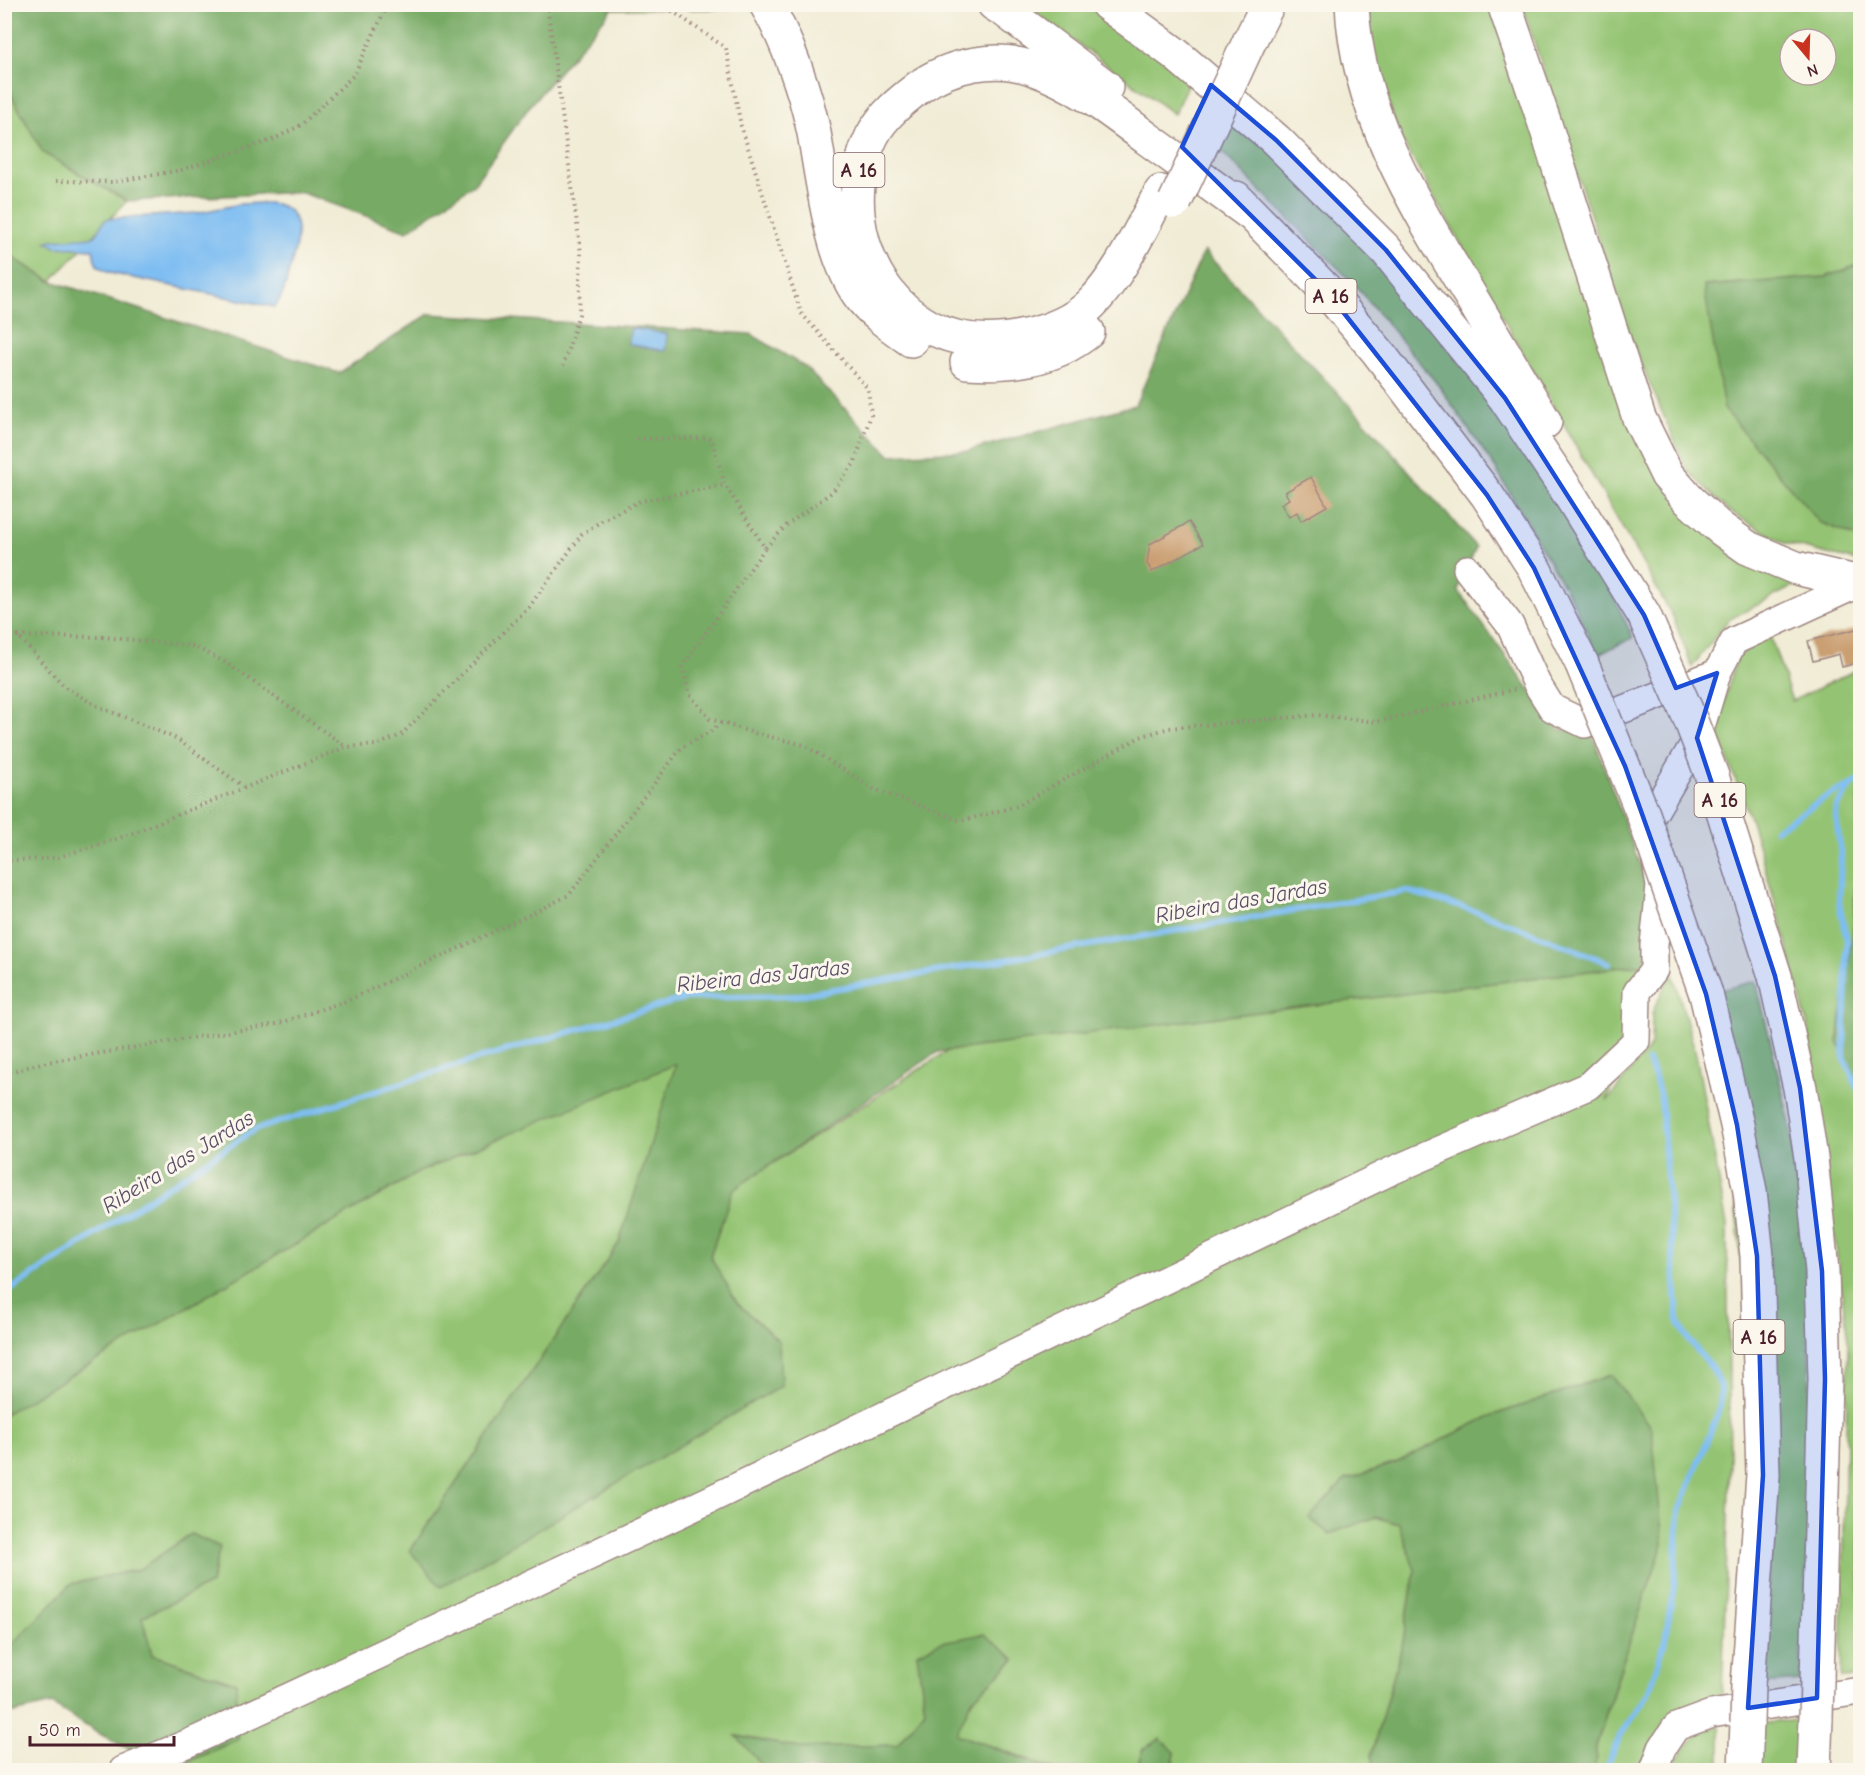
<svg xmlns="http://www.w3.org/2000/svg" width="1865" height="1775" font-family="'Comic Neue',sans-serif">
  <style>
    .green { fill: #94c473; stroke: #6f724f; stroke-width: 1.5; fill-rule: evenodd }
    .forest { fill: #77aa65; stroke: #606448; stroke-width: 1.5 }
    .water { fill: #7ebdf2; stroke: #646e8e; stroke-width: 1.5 }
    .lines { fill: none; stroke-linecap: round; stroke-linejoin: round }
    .stream { stroke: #7ebdf2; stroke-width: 6 }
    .building { fill: #ca9f72 }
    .minor-casing { stroke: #9e8680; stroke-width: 30 }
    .major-casing { stroke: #9e8680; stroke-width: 36 }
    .highway-casing { stroke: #9e8680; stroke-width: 36 }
    .path { stroke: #9e8680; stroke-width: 4; stroke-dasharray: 1.5 4.5; stroke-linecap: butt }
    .minor { stroke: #fff; stroke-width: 27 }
    .major { stroke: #fff; stroke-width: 33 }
    .highway { stroke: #fff; stroke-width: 33 }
    .highway-bridge-casing { stroke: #9e8680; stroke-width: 36; stroke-linecap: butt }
    .highway-bridge { stroke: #fff; stroke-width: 33 }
    .marked { fill: #1d4ed8; fill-opacity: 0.2; stroke: #1d4ed8; stroke-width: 4.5; stroke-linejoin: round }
    .labels { text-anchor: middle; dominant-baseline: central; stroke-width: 6; stroke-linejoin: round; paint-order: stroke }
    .shield { fill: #fbf7ec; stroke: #7f6065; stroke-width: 1.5 }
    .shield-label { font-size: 20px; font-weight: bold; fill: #4a1f2b }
    .water-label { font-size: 22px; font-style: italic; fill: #5a4e67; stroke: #fbf7ec }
  </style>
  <rect width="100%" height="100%" fill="#fbf7ec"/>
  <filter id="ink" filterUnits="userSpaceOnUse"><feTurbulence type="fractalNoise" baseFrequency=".0167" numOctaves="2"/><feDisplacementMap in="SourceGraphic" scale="12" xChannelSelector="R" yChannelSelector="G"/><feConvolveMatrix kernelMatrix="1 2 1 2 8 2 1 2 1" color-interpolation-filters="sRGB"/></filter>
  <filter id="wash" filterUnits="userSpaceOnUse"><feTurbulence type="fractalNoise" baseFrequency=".008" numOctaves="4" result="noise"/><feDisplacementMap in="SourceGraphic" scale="24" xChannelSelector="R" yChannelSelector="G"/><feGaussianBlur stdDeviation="1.35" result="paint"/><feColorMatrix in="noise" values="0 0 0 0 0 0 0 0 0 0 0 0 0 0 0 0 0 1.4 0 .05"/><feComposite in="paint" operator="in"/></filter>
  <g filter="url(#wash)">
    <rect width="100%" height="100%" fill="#f1ecd6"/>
    <path class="green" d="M726 4 729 9H612L609 5Z
      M1025 5H1092L1191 76 1174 114Z
      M1365 5H1492L1659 478 1798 584 1728 620 1692 667 1673 617 1400 137 1368 43Z
      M1522 5H1860V264L1826 277 1704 286 1819 522 1860 539V562L1784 543 1729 511 1687 470 1632 342ZM1790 39H1826V75H1790Z
      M4 83 43 153 127 201 51 281 5 253Z
      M1231 113 1360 236 1454 345 1599 565 1633 638 1597 655 1573 602 1496 469 1439 386 1355 285 1215 145Z
      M1770 635 1792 701 1860 668V796L1859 797 1854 924 1838 1041 1860 1085V1677L1841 1678 1848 1341 1808 1027 1782 926 1751 821 1716 728 1737 657Z
      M1645 964 1607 1101 1651 1045 1652 1013 1672 970 1696 1054 1727 1225 1730 1460 1722 1694 1668 1717 1645 1757 1640 1770H1595L1596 1747 1622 1664 1663 1544 1610 1375 1488 1417 1396 1463 1345 1480 1329 1534 1376 1517 1399 1524 1415 1569 1403 1642 1371 1756 1375 1770H1172L1175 1752 1143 1749 1136 1770H1055L1014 1754 955 1734 972 1700 1015 1660 917 1653 925 1710 897 1745 800 1748 737 1736 766 1770H179V1766L238 1739 236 1684 184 1665 152 1655 142 1617 211 1584 191 1534 140 1569 71 1584 5 1653 4 1414 419 1172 677 1063 619 1243 410 1551 779 1341 737 1303 710 1256 733 1189 949 1050Z
      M1756 981 1790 1124 1805 1233 1813 1473 1800 1681 1763 1684 1770 1535 1713 992Z
      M1797 1720 1796 1770H1757V1724Z
      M1720 1725V1770H1670L1683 1750 1701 1731Z"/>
    <path class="forest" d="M609 5 612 9 530 106 474 184 407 231 300 192 127 201 43 153 5 83V5Z
      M1204 251 1369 426 1476 547 1458 590 1558 729 1592 733 1650 893 1645 964 938 1052 733 1190 710 1256 737 1303 779 1341 781 1386 441 1587 410 1551 619 1243 676 1064 419 1172 5 1414V253L51 281 339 373 429 314 751 334 805 367 890 455 967 451 1135 405Z
      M1860 264V538L1819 522 1724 409 1704 286 1826 277Z
      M1859 796H1860V1031L1858 1032 1860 1038V1085L1838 1042 1854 924Z
      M1611 1375 1652 1429 1663 1544 1622 1664 1596 1746 1595 1770H1375L1371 1756 1403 1642 1415 1570 1399 1524 1376 1517 1329 1534 1309 1518 1345 1480 1396 1463 1488 1417Z
      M191 1534 220 1547 211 1584 142 1617 152 1655 236 1683 238 1739 179 1766 152 1761 96 1732 52 1704 5 1715 4 1653 71 1584 140 1569Z
      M984 1634 1015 1659 972 1700 956 1734 1055 1770H766L736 1736 800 1748 897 1745 925 1710 917 1653 941 1642Z
      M1160 1739 1175 1752 1172 1770H1136L1143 1749Z"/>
    <path class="water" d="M262 203C306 202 300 238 290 268 286 281 285 296 274 307L110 273C95 267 95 264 93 249L56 247 46 242 52 240 94 237C101 232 99 223 107 219L197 213 240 204Z
      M631 328 667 334 665 351 628 344Z"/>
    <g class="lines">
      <path class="stream" d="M1852 785 1837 806 1836 816 1841 856 1839 903 1847 940 1844 1058 1860 1092
        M1775 830 1831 794 1860 781
        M4 1294 254 1130 480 1058 686 998 793 996 1407 891 1484 914 1609 963
        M1605 1770 1620 1736 1648 1694 1664 1645 1674 1585 1679 1511 1716 1418C1735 1368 1692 1359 1678 1320L1661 1100 1655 1077 1648 1061"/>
    </g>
    <g id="blocks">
      <path class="building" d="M1311 477 1327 506 1301 521 1297 512 1289 517 1281 504 1289 499 1285 492Z
        M1189 522 1203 544 1152 572 1147 563 1150 544Z
        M1860 628V662L1842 667 1839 654 1813 661 1808 641Z"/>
    </g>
  </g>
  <g filter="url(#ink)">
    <use href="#blocks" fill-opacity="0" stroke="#9e8680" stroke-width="1.5"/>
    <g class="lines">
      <g class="minor-casing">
        <path id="minor" d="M1467 569 1510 625 1537 684 1552 708 1585 724 1717 673
          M123 1770 198 1739 377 1656 707 1501 1389 1172 1588 1086 1636 1041 1637 992 1654 970V945L1660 886 1649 821 1698 737 1717 673 1734 641 1860 583
          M1654 1770 1662 1748 1676 1727 1711 1714 1860 1691"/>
      </g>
      <g class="major-casing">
        <path id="major" d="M1504 4 1544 121 1639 418 1667 475 1689 500 1720 528 1748 548 1796 568 1860 583"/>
      </g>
      <g class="highway-casing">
        <path id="highway" d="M766 4C787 39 806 93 814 133 823 182 830 254 859 295 873 314 893 327 911 340
          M994 4 1004 10 1106 87
          M1107 4 1174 53 1276 140 1386 250 1505 398 1568 492 1644 615 1650 629
          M1352 4C1356 110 1415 205 1468 292 1494 335 1519 379 1545 422
          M1249 42 1268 4
          M1161 192C1141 228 1120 275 1091 304 1072 323 1046 332 1021 337 991 343 958 342 930 327 863 292 839 202 872 136 883 115 901 101 919 87 949 65 996 55 1031 68 1075 83 1111 111 1148 139 1182 164 1217 189 1251 214
          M1236 198 1325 289 1378 352 1487 495 1534 568 1582 664
          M967 362C1010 365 1053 360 1088 332
          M1775 976 1800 1088 1811 1158 1822 1271 1825 1379 1817 1680
          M1706 994 1737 1125 1750 1191 1757 1256 1763 1475 1748 1685
          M1745 1770 1747 1723
          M1814 1770 1816 1718"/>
      </g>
      <path class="path" d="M547 4 581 253 579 314 563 366
        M662 4 726 48 741 126 801 313 868 389 871 415 854 464 832 492 787 525 765 548
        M56 181 113 182 181 170 272 140 301 125 354 75 388 4
        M637 439 711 438 725 485 765 548 682 667 690 695 710 719 754 733 804 745 874 789 961 821 1017 806 1140 737 1169 728 1318 715 1377 722 1516 689
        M4 636H18L65 687 95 705 177 739 244 787
        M18 636 104 637 193 646 225 662 345 746
        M4 861 55 858 125 836 346 747 377 745 401 735 529 607 582 534 603 520 640 501 725 485
        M4 1074 41 1063 277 1024 349 1000 537 911 569 895 682 747 710 732 721 723"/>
      <use href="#minor" class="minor"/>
      <use href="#major" class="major"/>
      <use href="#highway" class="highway"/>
      <g class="highway-bridge-casing">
        <path id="highway-bridge" d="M1175 202 1249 42
          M1650 629 1691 721 1712 776 1775 976
          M1582 664 1643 814 1706 994
          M1816 1718 1817 1680
          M1747 1723 1748 1685"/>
      </g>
      <use href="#highway-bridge" class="highway-bridge"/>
    </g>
  </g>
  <path class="marked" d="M1211 85 1276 140 1386 250 1505 398 1644 615 1676 688 1717 673 1697 738 1775 976 1800 1088 1822 1271 1825 1379 1817 1698 1748 1708 1763 1475 1757 1256 1737 1125 1706 994 1625 766 1534 568 1487 495 1325 289 1182 147Z"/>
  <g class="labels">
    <g class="shield">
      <rect x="833.5" y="153" width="51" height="34" rx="4.5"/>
      <rect x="1305.5" y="279" width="51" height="34" rx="4.5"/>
      <rect x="1694.5" y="783" width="51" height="34" rx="4.5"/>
      <rect x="1733.5" y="1320" width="51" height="34" rx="4.5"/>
    </g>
    <g class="shield-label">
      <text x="859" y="170">A 16</text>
      <text x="1331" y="296">A 16</text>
      <text x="1720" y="800">A 16</text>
      <text x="1759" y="1337">A 16</text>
    </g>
    <g class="water-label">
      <text transform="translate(1241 901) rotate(-10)">Ribeira das Jardas</text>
      <text transform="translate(763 976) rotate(-6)">Ribeira das Jardas</text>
      <text transform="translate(178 1162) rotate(-32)">Ribeira das Jardas</text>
    </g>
  </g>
  <rect width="1865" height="1775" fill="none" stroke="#fbf7ec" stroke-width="24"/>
  <g transform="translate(1808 57) rotate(161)"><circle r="28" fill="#fbf7ec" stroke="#b4a19f" stroke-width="1.5"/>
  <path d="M0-4.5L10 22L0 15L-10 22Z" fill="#c8321e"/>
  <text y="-9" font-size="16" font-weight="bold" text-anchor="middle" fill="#4a1f2b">N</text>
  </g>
  <path d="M30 1736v9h144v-9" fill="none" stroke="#4a1f2b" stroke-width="3"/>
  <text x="39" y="1736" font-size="18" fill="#4a1f2b" stroke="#fbf7ec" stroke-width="4.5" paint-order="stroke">50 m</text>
</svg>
